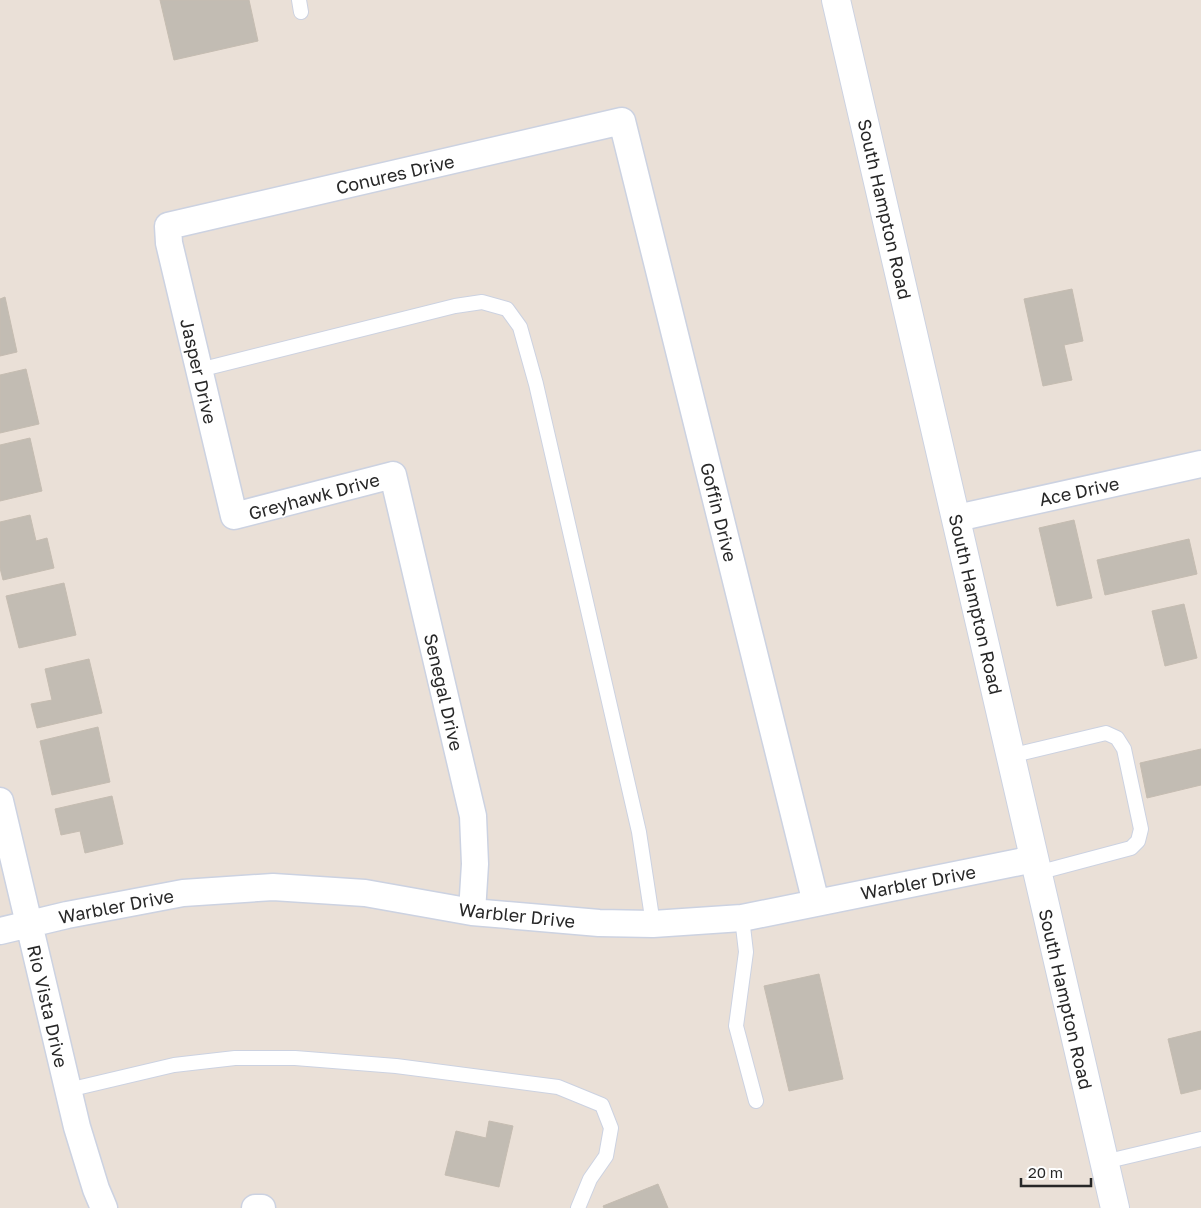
<svg xmlns="http://www.w3.org/2000/svg" width="1201" height="1208" font-family="'Golos Text',sans-serif">
  <style>
    .building { fill: #c2bcb3; stroke: #c5bcb1 }
    .lines { fill: none; stroke-linecap: round; stroke-linejoin: round }
    .service-casing { stroke: #ccd2e1; stroke-width: 16 }
    .minor-casing { stroke: #ccd2e1; stroke-width: 29 }
    .secondary-casing { stroke: #ccd2e1; stroke-width: 30 }
    .service { stroke: #fff; stroke-width: 14 }
    .minor { stroke: #fff; stroke-width: 26 }
    .secondary { stroke: #fff; stroke-width: 28 }
    .labels { text-anchor: middle; dominant-baseline: central; stroke-width: 4; stroke-linejoin: round; paint-order: stroke }
    .street-label { font-size: 18px; fill: #272727; stroke: #fff }
  </style>
  <rect width="100%" height="100%" fill="#eae0d7"/>
  <path class="building" d="M160 0H249L258 41 174 60Z
    M1072 289 1083 341 1064 345 1072 380 1043 386 1024 299Z
    M5 297 17 352 0 356V299Z
    M26 369 39 424 0 433V375Z
    M30 438 42 491 0 501V445Z
    M30 515 36 541 47 538 54 568 3 580 0 568V522Z
    M1074 520 1092 598 1057 606 1039 528Z
    M1189 539 1197 574 1105 595 1097 560Z
    M64 583 76 635 19 648 6 596Z
    M1184 604 1197 658 1165 666 1152 611Z
    M89 659 102 713 37 728 31 704 52 700 45 669Z
    M98 727 110 782 52 795 40 741Z
    M1201 749V785L1147 798 1140 763Z
    M112 796 123 844 85 853 80 831 61 835 55 809Z
    M819 974 843 1079 789 1091 764 986Z
    M1201 1031V1089L1181 1094 1168 1039Z
    M489 1121 513 1126 499 1187 445 1175 456 1131 486 1138Z
    M658 1184 668 1208H604L603 1206Z"/>
  <g class="lines">
    <g class="service-casing">
      <path id="service" d="M299 0 301 12
        M199 370 455 306 482 302 507 309 520 327 536 384 639 832 653 924
        M1010 756 1106 733 1117 738 1124 749 1141 829 1138 841 1131 848 1037 873
        M742 918 746 952 736 1026 756 1101
        M68 1090 174 1065 235 1058H295L396 1066 558 1087 602 1105 611 1128 606 1156 590 1179 578 1208
        M1104 1162 1201 1139"/>
    </g>
    <g class="minor-casing">
      <path id="minor" d="M957 518 1201 464
        M0 801 77 1127 96 1189 104 1208
        M472 912 475 864 473 816 393 475 234 516 169 243 168 226 622 121 816 903
        M0 931 67 915 183 893 273 887 365 893 472 912 599 923 653 924 742 918 1034 859
        M255 1208H262"/>
    </g>
    <g class="secondary-casing">
      <path id="secondary" d="M836 0 1115 1208"/>
    </g>
    <use href="#service" class="service"/>
    <use href="#minor" class="minor"/>
    <use href="#secondary" class="secondary"/>
  </g>
  <g class="labels">
    <g class="street-label">
      <text transform="translate(395 174) rotate(-13)">Conures Drive</text>
      <text transform="translate(885 209) rotate(77)">South Hampton Road</text>
      <text transform="translate(199 371) rotate(77)">Jasper Drive</text>
      <text transform="translate(1079 491) rotate(-12)">Ace Drive</text>
      <text transform="translate(314 496) rotate(-15)">Greyhawk Drive</text>
      <text transform="translate(719 512) rotate(76)">Goffin Drive</text>
      <text transform="translate(976 604) rotate(77)">South Hampton Road</text>
      <text transform="translate(444 692) rotate(77)">Senegal Drive</text>
      <text transform="translate(918 882) rotate(-11)">Warbler Drive</text>
      <text transform="translate(116 906) rotate(-11)">Warbler Drive</text>
      <text transform="translate(517 915) rotate(6)">Warbler Drive</text>
      <text transform="translate(1066 999) rotate(77)">South Hampton Road</text>
      <text transform="translate(48 1006) rotate(77)">Rio Vista Drive</text>
    </g>
  </g>
  <path d="M1021 1178v8h70v-8" fill="none" stroke="#272727" stroke-width="2.5"/>
  <text x="1028" y="1178" font-size="15" fill="#272727" stroke="#ffffff" stroke-width="4" paint-order="stroke">20 m</text>
</svg>
